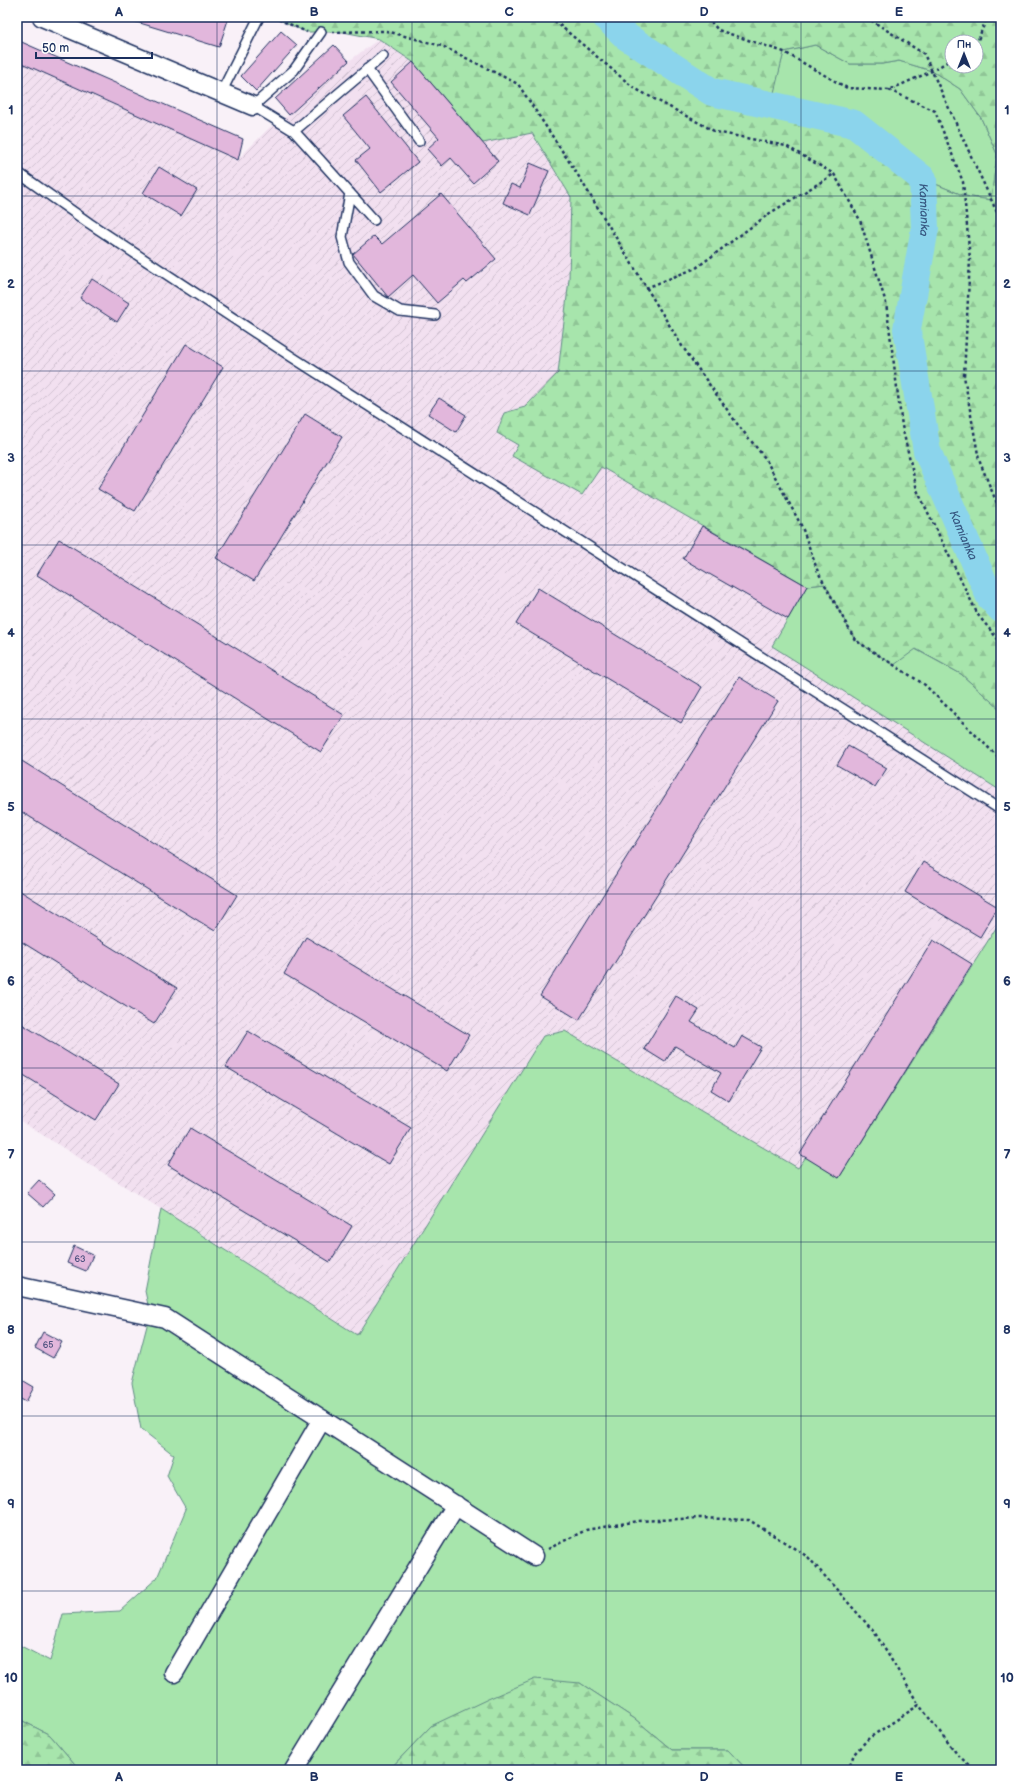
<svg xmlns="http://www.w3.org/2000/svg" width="1018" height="1787" font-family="'Balsamiq Sans',sans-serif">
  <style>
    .industrial { fill: url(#industrial-furrows) }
    .grass { fill: #a7e5ac; stroke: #618a85 }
    .forest { fill: url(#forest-firs); stroke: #618a85; fill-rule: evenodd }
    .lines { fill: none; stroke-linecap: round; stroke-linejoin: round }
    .river { stroke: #8bd4ec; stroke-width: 28 }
    .building { fill: #e2b7dc; stroke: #1b2f5e }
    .service-casing { stroke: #1b2f5e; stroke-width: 12 }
    .minor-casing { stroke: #1b2f5e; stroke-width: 21 }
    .path { stroke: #1b2f5e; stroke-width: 2.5; stroke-dasharray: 3 3; stroke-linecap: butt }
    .service { stroke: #fff; stroke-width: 9 }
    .minor { stroke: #fff; stroke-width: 18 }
    .grid { fill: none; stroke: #1b2f5e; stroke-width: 1; stroke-opacity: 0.55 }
    .labels { text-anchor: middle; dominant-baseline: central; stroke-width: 3.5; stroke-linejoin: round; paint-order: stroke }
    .number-label { font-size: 9px; fill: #4d517e }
    .water-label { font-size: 12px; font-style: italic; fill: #375882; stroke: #fff }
    .neatline { fill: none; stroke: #1b2f5e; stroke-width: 1.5 }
    .grid-label { font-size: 13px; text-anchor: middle; font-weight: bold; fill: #1b2f5e }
  </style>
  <defs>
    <pattern id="industrial-furrows" width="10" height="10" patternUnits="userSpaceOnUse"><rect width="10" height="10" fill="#f2e0f0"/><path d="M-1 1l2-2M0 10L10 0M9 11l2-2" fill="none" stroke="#cfc0d0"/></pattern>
    <pattern id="forest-firs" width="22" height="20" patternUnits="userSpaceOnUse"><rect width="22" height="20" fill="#a7e5ac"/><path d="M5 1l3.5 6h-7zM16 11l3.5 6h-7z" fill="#8fc596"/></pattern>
  </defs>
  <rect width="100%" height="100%" fill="#f9f1f8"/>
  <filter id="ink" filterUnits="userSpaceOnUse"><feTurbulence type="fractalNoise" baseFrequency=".025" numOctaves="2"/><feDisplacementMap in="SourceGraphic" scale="8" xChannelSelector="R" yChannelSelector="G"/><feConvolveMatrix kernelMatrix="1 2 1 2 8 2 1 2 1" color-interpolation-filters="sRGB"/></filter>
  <g filter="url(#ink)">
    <path class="industrial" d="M379 39 413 62 483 142 532 133 571 197 569 279 558 373 525 407 504 413 497 434 518 445 601 466 807 586 772 646 1001 791V920L839 1178 806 1157 798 1169 543 1036 357 1336 220 1246 17 1119V61L238 159 269 128 289 115 349 61Z"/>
    <path class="grass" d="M815 45 850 64H882L899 61 932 71 960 89 981 118 997 154 991 200 965 196 923 179 854 124 770 105 784 52Z
      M825 584 855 640 915 649 961 674 1001 710V791L772 646 807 586Z
      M1001 920V1770H747L728 1750H672L635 1719 580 1683 431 1726 389 1770H80L50 1735 17 1718V1644L50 1661 63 1614 120 1611 157 1578 186 1509 167 1476 174 1455 141 1429 132 1383 150 1314 145 1291 161 1209 357 1335 543 1036 565 1031 798 1168 806 1157 839 1178Z"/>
    <path class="forest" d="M273 17H1001V710L961 674 916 649 894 665 855 640 825 584 807 586 601 467 582 495 512 456 518 445 497 433 504 413 525 407 558 373 569 279 571 197 532 133 483 143 413 62 379 39 343 32H306ZM952 42H976V66H952ZM815 45 850 64H882L899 61 932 71 960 89 981 118 997 154 991 200 965 196 923 179 854 124 771 105 784 52Z
      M535 1679 580 1683 635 1719 672 1750H728L747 1770H389L431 1726 488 1699Z
      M17 1718 50 1735 80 1770H17Z"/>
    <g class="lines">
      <path class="river" id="s1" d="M606 17 627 37 712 92 854 124 923 179 925 228 907 329 927 451 990 597 1001 609"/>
    </g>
    <path class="building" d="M131 17H229L219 47 130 20Z
      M281 31 297 45 256 91 241 76Z
      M17 40 243 139 238 160 17 61Z
      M334 45 349 61 289 115 275 99Z
      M413 62 498 161 473 183 451 158 442 166 427 149 439 138 391 82Z
      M366 97 418 162 381 192 356 160 370 149 343 116Z
      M530 163 549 171 530 215 503 203 511 184 520 188Z
      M159 167 197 190 181 216 143 193Z
      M441 194 496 259 467 283 464 280 437 303 413 275 388 297 353 254 374 236 382 244Z
      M92 279 129 303 117 322 80 298Z
      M186 344 223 367 135 511 98 489Z
      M439 398 466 415 456 432 428 414Z
      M305 414 342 437 254 581 216 558Z
      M702 526 807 586 788 619 683 559Z
      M59 539 344 715 321 752 37 575Z
      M538 588 702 687 681 723 516 624Z
      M739 677 778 701 579 1020 540 996Z
      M848 746 887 768 875 787 837 765Z
      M17 758 237 895 215 931 17 809Z
      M923 862 998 907 980 937 905 892Z
      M17 889 177 988 154 1024 17 939Z
      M306 937 469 1035 447 1071 284 974Z
      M933 940 972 964 839 1178 800 1154Z
      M676 996 699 1010 691 1022 735 1048 742 1036 761 1047 729 1101 711 1090 721 1073 675 1046 665 1062 644 1049Z
      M17 1021 119 1084 96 1120 17 1071Z
      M248 1031 411 1128 389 1164 226 1067Z
      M190 1128 352 1226 330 1262 168 1165Z
      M39 1180 55 1194 43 1207 27 1193Z
      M74 1246 93 1255 86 1271 67 1263Z
      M43 1332 62 1342 53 1358 35 1348Z
      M17 1377 34 1387 26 1402 17 1397Z"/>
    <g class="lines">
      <g class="service-casing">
        <path id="service" d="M321 32 294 70 253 106 294 131 383 56
          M367 69 419 141
          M221 93 259 17
          M294 131 374 220
          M17 172 89 223 292 357 1001 810
          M350 193 342 237 349 262 374 296 400 311 435 315"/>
      </g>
      <g class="minor-casing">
        <path id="minor" d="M42 17 253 106
          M17 1286 165 1318 534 1556
          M174 1673 322 1419
          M294 1770 456 1505"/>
      </g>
      <path class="path" d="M273 17 307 32
        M550 17 634 88 716 132 786 146 834 174 860 220 886 303 902 426 917 490 978 615 1001 643
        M707 17 718 30 784 52 847 88 889 90 932 71 952 59
        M866 17 924 54 1001 221
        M332 32 386 31 442 46 518 84 576 172 682 346 738 425 765 458 802 527 818 572 855 640 925 685 1001 760
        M976 45 987 17
        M889 90 935 111 963 182 970 259 964 376 979 460 1001 513
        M646 288 696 268 770 213 834 174
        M548 1549 586 1530 638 1521 700 1518 749 1520 808 1557 875 1633 919 1705
        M848 1770 854 1754 869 1738 919 1705 957 1754 974 1770"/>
      <use href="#service" class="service"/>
      <use href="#minor" class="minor"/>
    </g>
  </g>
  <path class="grid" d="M217 17V1770M412 17V1770M606 17V1770M801 17V1770M17 196H1001M17 371H1001M17 545H1001M17 719H1001M17 894H1001M17 1068H1001M17 1242H1001M17 1416H1001M17 1591H1001"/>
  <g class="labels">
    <g class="number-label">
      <text x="80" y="1259">63</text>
      <text x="48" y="1345">65</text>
    </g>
    <g class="water-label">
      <text stroke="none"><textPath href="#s1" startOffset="395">Kamianka</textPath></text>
      <text stroke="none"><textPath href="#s1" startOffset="731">Kamianka</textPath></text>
    </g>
  </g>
  <rect width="1018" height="1787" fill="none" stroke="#fff" stroke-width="44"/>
  <g transform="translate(964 54)"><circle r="19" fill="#ffffff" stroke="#a4acbf"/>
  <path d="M0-3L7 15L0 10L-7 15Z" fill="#1b2f5e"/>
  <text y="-6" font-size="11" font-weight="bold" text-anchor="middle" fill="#1b2f5e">Пн</text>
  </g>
  <path d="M36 52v6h116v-6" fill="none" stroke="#1b2f5e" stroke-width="2"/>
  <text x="42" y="52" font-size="12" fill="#1b2f5e" stroke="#ffffff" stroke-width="3" paint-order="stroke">50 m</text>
  <rect x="22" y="22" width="974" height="1743" class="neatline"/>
  <g class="grid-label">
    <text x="119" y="16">A</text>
    <text x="314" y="16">B</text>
    <text x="509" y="16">C</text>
    <text x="704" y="16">D</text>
    <text x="899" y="16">E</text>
    <text x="11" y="114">1</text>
    <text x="1007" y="114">1</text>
    <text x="11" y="288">2</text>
    <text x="1007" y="288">2</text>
    <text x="11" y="462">3</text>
    <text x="1007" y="462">3</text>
    <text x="11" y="637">4</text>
    <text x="1007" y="637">4</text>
    <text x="11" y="811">5</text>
    <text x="1007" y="811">5</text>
    <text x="11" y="985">6</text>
    <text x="1007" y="985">6</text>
    <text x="11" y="1159">7</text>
    <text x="1007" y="1159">7</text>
    <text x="11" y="1334">8</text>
    <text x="1007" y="1334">8</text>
    <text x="11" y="1508">9</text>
    <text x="1007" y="1508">9</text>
    <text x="11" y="1682">10</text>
    <text x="1007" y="1682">10</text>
    <text x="119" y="1781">A</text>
    <text x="314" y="1781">B</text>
    <text x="509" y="1781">C</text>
    <text x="704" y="1781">D</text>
    <text x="899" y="1781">E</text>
  </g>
</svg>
